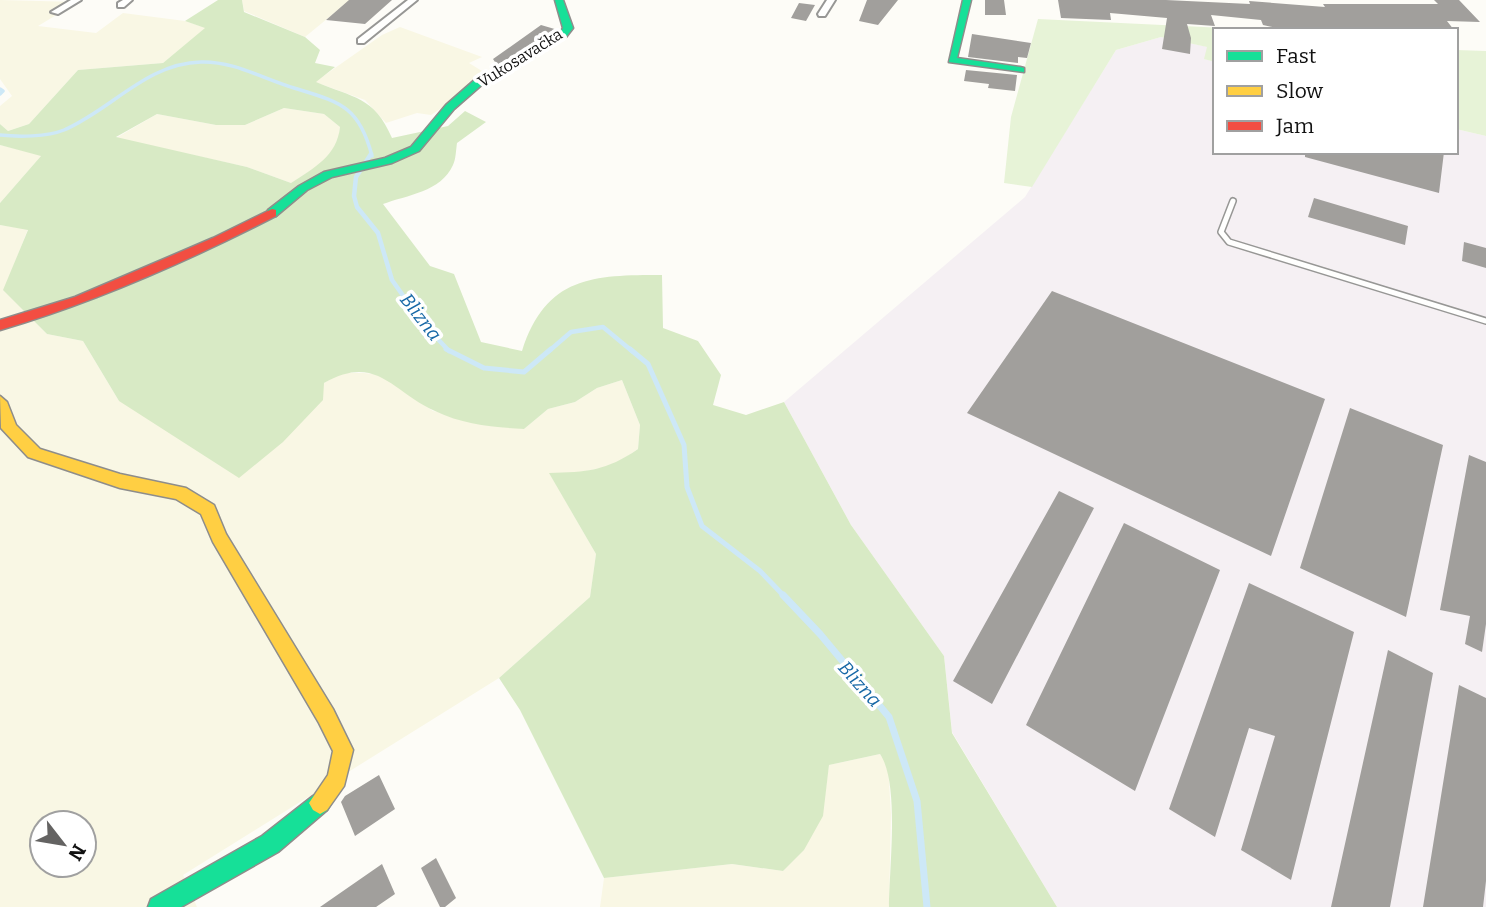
<svg xmlns="http://www.w3.org/2000/svg" width="1486" height="907" font-family="Bitter,serif">
  <style>
    .industrial { fill: #f5f0f3 }
    .farmland { fill: #f9f7e4; fill-rule: evenodd }
    .green { fill: #e7f3d7 }
    .forest { fill: #d8eac5; fill-rule: evenodd }
    .lines { fill: none; stroke-linecap: round; stroke-linejoin: round }
    .stream-far3 { stroke: #cde8f7; stroke-width: 3.5 }
    .stream-far2 { stroke: #cde8f7; stroke-width: 4.5 }
    .stream-far1 { stroke: #cde8f7; stroke-width: 5 }
    .stream { stroke: #cde8f7; stroke-width: 7 }
    .building { fill: #a19f9c }
    .lane-casing { stroke: #979795; stroke-width: 8 }
    .street-casing { stroke: #979795; stroke-width: 4 }
    .fast-casing { stroke: #8e8d8b; stroke-width: 3 }
    .slow-casing { stroke: #8e8d8b; stroke-width: 3 }
    .jam-casing { stroke: #8e8d8b; stroke-width: 3 }
    .lane { stroke: #fffffe; stroke-width: 5 }
    .street { fill: #fffffe; fill-rule: evenodd }
    .fast { fill: #16e098; fill-rule: evenodd }
    .slow { fill: #ffcf43; fill-rule: evenodd }
    .jam { fill: #f24e42; fill-rule: evenodd }
    .labels { text-anchor: middle; dominant-baseline: central; stroke-width: 7; stroke-linejoin: round; paint-order: stroke }
    .far-street-label { font-size: 16px; fill: #111; stroke: #fff }
    .water-label { font-size: 19px; font-style: italic; fill: #1768a6; stroke: #fff }
  </style>
  <rect width="100%" height="100%" fill="#fdfcf7"/>
  <path class="industrial" d="M1161 37 1208 47 1205 59 1215 62V152H1456V129L1486 136V907H1057L952 732 944 656 851 525 784 402 1025 197 1116 50Z"/>
  <path class="farmland" d="M0 0 78 2 38 26 96 33 123 13 185 21 206 28 163 63 78 70 29 124 8 131 0 124V106L12 96 0 79Z
    M242 0H350L305 37 244 11Z
    M400 27 482 57 469 63 490 76 431 115 417 113 386 123 365 100 315 82 382 35Z
    M284 108 324 114 340 127 338 143 321 164 291 183 247 167 116 138 157 114 216 125H245Z
    M0 145 42 155 0 203Z
    M0 225 28 229 4 290 47 334 83 341 119 401 324 383 341 373H364L381 375 433 411 524 429 548 409 575 402 597 388 622 380 640 425 638 449 615 465 577 473 550 474 596 554 590 597 499 678 183 875 197 907H0ZM42 823H84V865H42Z
    M880 754 888 766 891 814 889 907H600L604 878 732 864 783 871 822 816 829 765Z"/>
  <path class="green" d="M1038 19 1245 29 1246 30H1215V62L1204 59 1207 47 1161 37 1116 50 1032 187 1004 183 1011 117Z
    M1456 50 1486 51V136L1456 129Z"/>
  <path class="forest" d="M218 0H242L244 12 305 37 320 50 315 63 335 67 316 82C353 98 374 96 392 138L448 126 465 111 486 122 457 143C456 149 456 159 453 165 441 192 407 195 383 204L430 266 454 274 481 342 522 351C546 276 593 275 662 275L663 328 698 341 721 375 713 405 746 415 784 402 851 525 944 656 952 733 1057 907H889C889 869 900 783 880 754L829 765 823 816 804 850 783 871 732 864 604 878 520 710 499 678 590 597 596 554 549 473C587 472 606 471 638 449L640 425 622 380 597 388 575 402 548 409 524 429C493 427 464 425 435 411 392 392 377 353 324 383L323 400 283 442 239 478 119 401 83 341 47 334 3 290 28 230 0 225V203L41 156 0 145V124L8 131 29 124 78 70 163 63 205 28 185 21ZM284 108 324 114 340 127C337 156 314 168 291 183L247 167 116 137 157 114 216 125H245Z"/>
  <g class="lines">
    <path class="stream-far3" d="M0 89 3 91 0 94
      M0 135C18 137 47 137 64 130 111 110 147 63 201 62 234 61 263 79 294 88 339 102 359 105 372 156"/>
    <path class="stream-far2" d="M371 154 356 177 354 196 357 207 378 233 392 280 421 321 449 351
      M549 351 571 332 603 327 632 351"/>
    <path class="stream-far1" d="M446 349 484 368 524 372 551 349
      M630 349 648 364 684 445 687 487 702 526 760 571 785 597"/>
    <path class="stream" d="M783 595 820 634 889 717 917 801 927 907"/>
  </g>
  <path class="building" d="M349 0H392L365 24 326 20Z
    M867 0H898L878 25 859 21Z
    M985 0H1004L1006 15H985Z
    M1058 0H1166L1250 4 1249 1 1325 7 1323 4H1438L1434 0H1459L1480 22 1447 21 1454 30 1323 27 1325 30H1286L1263 25 1261 20 1211 15 1215 26 1187 24 1191 38 1190 54 1162 49 1167 18 1110 13 1111 20 1061 18Z
    M799 3 815 5 806 21 791 18Z
    M541 25 558 30 497 65 493 59Z
    M972 34 1031 43 1027 58 1018 57V63L968 57Z
    M966 70 1017 75 1015 91 988 88 989 84 964 81Z
    M1305 152H1444L1439 193 1305 157Z
    M1314 198 1408 226 1405 245 1308 217Z
    M1464 242 1486 248V268L1462 261Z
    M1052 291 1325 399 1271 556 967 413Z
    M1350 408 1443 445 1406 617 1300 568Z
    M1469 455 1486 462V624L1482 652 1465 644 1470 616 1440 610Z
    M1059 491 1094 508 992 704 953 681Z
    M1124 523 1220 570 1135 791 1026 725Z
    M1249 583 1354 632 1291 880 1241 850 1275 736 1249 728 1215 837 1169 809Z
    M1388 650 1433 673 1390 907H1331Z
    M1459 685 1486 698V881L1483 907H1423Z
    M379 775 395 809 355 836 341 802 345 796Z
    M436 858 456 898 445 907H440L421 868Z
    M382 864 395 894 376 907H320Z"/>
  <g class="lines">
    <g class="lane-casing">
      <path id="lane" d="M1233 201 1221 232 1229 242 1486 321"/>
    </g>
    <g class="street-casing">
      <path id="street" d="M71 0H81L58 14 51 12Z
        M123 0H132L124 7H118V3Z
        M408 0H417L364 43H358V39Z
        M827 0H835L825 16H819L818 14Z"/>
    </g>
    <g class="fast-casing">
      <path id="fast" d="M555 0H563L573 28 566 37 511 71 486 81 454 109 419 151 392 163 332 177 307 190 276 216H268V210L299 186 324 172 385 158 411 147 446 105 478 77 503 67 560 33 563 28Z
        M963 0H971L957 58 1020 67 1024 68V72L949 62Z
        M320 792 327 796 331 803 327 810 278 852 181 907H148L151 899 262 836 313 796Z"/>
    </g>
    <g class="slow-casing">
      <path id="slow" d="M0 396 7 402 16 425 40 449 120 474 186 488 214 505 226 534 333 709 353 750 344 786 327 810 320 814 313 810 309 803 328 775 333 751 319 723 213 542 201 514 176 499 120 488 28 457 1 428Z"/>
    </g>
    <g class="jam-casing">
      <path id="jam" d="M272 209 276 210V216C188 261 96 302 0 330V320L75 297 213 238Z"/>
    </g>
    <use href="#lane" class="lane"/>
    <use href="#street" class="street"/>
    <use href="#fast" class="fast"/>
    <use href="#slow" class="slow"/>
    <use href="#jam" class="jam"/>
  </g>
  <g class="labels">
    <g class="far-street-label">
      <text transform="translate(520 58) rotate(-32)">Vukosavačka</text>
    </g>
    <g class="water-label">
      <text transform="translate(421 317) rotate(52)">Blizna</text>
      <text transform="translate(860 684) rotate(48)">Blizna</text>
    </g>
  </g>
  <rect x="1213" y="28" width="245" height="126" fill="#ffffff" stroke="#a0a0a0" stroke-width="2"/>
  <rect x="1227" y="51" width="35" height="10" fill="#16e098" stroke="#a0a0a0" stroke-width="2"/>
  <text x="1276" y="63" font-size="21" fill="#111111">Fast</text>
  <rect x="1227" y="86" width="35" height="10" fill="#ffcf43" stroke="#a0a0a0" stroke-width="2"/>
  <text x="1276" y="98" font-size="21" fill="#111111">Slow</text>
  <rect x="1227" y="121" width="35" height="10" fill="#f24e42" stroke="#a0a0a0" stroke-width="2"/>
  <text x="1276" y="133" font-size="21" fill="#111111">Jam</text>
  <g transform="translate(63 844) rotate(121)"><circle r="33" fill="#ffffff" stroke="#a0a0a0" stroke-width="2"/>
  <path d="M0-5L12 26L0 18L-12 26Z" fill="#646362"/>
  <text y="-10" font-size="19" font-weight="bold" text-anchor="middle" fill="#111111">N</text>
  </g>
</svg>
